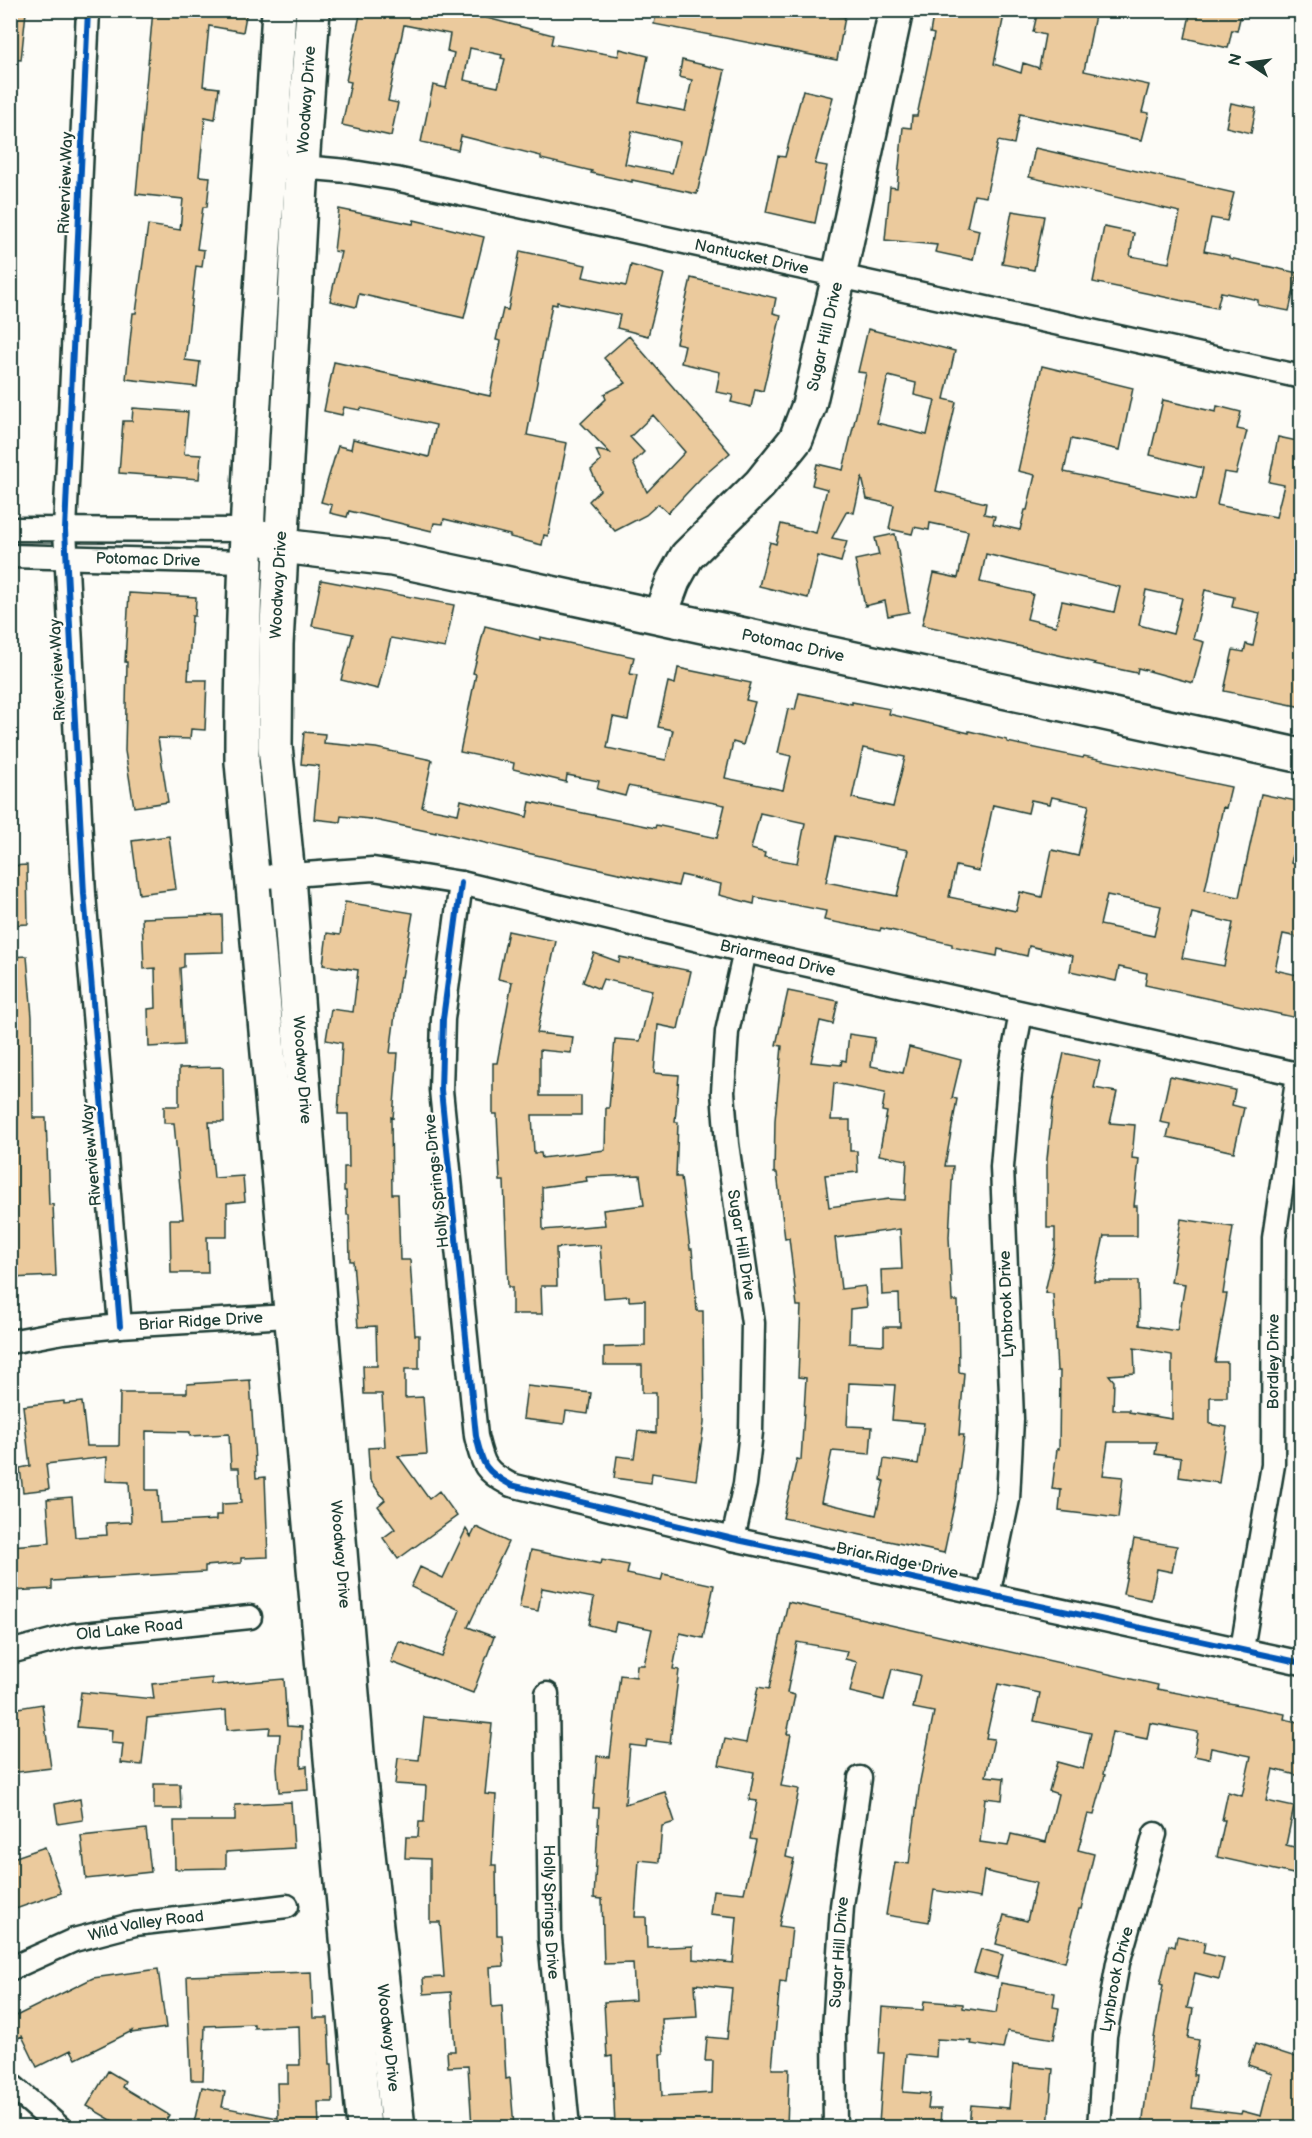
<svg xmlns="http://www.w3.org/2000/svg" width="1312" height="2138" font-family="'Balsamiq Sans',sans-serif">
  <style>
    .building { fill: #ebca9d; stroke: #1f3d34; stroke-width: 1.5; fill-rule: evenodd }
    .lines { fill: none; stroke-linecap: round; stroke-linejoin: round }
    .street-casing { stroke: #1f3d34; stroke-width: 27 }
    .secondary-casing { stroke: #1f3d34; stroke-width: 38 }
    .street { stroke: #fdfcf7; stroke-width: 22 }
    .secondary { stroke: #fdfcf7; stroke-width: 33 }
    .cycleway-casing { stroke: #fdfcf7; stroke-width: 10 }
    .cycleway { stroke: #0057b8; stroke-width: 6 }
    .labels { text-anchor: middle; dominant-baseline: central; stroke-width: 4.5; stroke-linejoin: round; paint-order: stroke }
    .street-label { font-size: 16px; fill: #1f3d34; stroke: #fdfcf7 }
  </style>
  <rect width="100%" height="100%" fill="#fdfcf7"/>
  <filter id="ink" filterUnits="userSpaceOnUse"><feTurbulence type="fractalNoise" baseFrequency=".0167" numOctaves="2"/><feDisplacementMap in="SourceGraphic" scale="12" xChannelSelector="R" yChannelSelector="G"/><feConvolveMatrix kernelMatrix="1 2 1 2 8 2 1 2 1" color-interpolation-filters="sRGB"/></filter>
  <g filter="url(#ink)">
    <path class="building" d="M153 10H247L243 32 209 26 203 86 219 88 215 119 205 117 199 176 210 177 207 207H203L197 249 204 250 202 267 196 266 185 360 200 362 197 387 126 379 133 313H136L148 225 180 230 183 199 136 194Z
      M361 10H458L488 16 487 18 553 35 551 44 618 56 620 49 648 56 639 102 685 111 692 80 679 77 682 60 725 70 697 194 632 180V182L591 173 592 171 541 159V156L461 136 458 150 421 142 433 85 446 88 454 53 447 51 450 34 404 25 388 101 398 103 391 136 342 125 351 82 346 81ZM470 48 502 55 501 58 505 59 498 87 464 80ZM632 131 680 142 672 173 625 164Z
      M657 10H828V13L845 17 837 60 654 24Z
      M934 10H1005L994 64 1021 73 1023 63 1039 68 1045 35 1033 32 1038 10H1096L1084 71 1149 85 1142 112 1149 113 1142 140 1020 114 1014 144 998 141 986 197 974 195 967 227 979 230 973 260 935 252 937 245 885 240 890 187 897 188 903 127 911 128 912 116H917L934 34 930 33Z
      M1191 10H1242L1237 31 1232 30 1228 48 1185 38Z
      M10 11 26 12 21 60 10 59Z
      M803 90 833 97 815 164 827 166 815 223 766 212 778 156 785 157Z
      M1231 103 1256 108 1251 133 1226 127Z
      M1035 148 1234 193 1227 221 1211 218 1204 251 1229 256V258L1298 273 1289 311 1258 305V300L1221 292 1217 308 1093 282 1104 227 1134 233 1130 256 1169 263 1180 212 1029 177Z
      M339 209 413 224 414 220 484 237 464 318 359 294 356 307 330 301 341 252 334 251Z
      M1012 211 1044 216 1034 270 1002 264Z
      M520 251 586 265 583 277 626 286 631 265 664 274 648 336 617 328 620 315 557 302V305L552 304 527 435 567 443 548 536 544 535 542 545 510 537V535L444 519 443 524 434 523 432 531 349 511 347 517 330 513 332 505 321 502 338 446 351 449 353 439 429 457 436 425 361 408 360 410 344 407 342 415 324 411 334 362 490 396 501 341 496 340 503 309 508 310Z
      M691 278 776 298 773 313 781 315 774 344 763 391 755 389 751 407 731 402 733 395 716 392 720 372 681 363 685 345 676 343Z
      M868 329 955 351 944 399 956 402 936 491 986 503 984 514 995 516 993 524 1020 530 1025 510H1027L1035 475 1018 471 1042 366 1133 388 1120 450 1071 439 1064 472 1196 500 1203 468 1150 455 1163 400 1216 412 1217 406 1241 412 1237 429 1247 431 1236 474 1224 472 1217 505 1276 517 1284 485 1269 482 1278 437 1302 442V707L1224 691 1233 650 1244 652 1246 644 1253 646 1260 613 1232 607 1234 597 1205 590 1193 639 1204 642 1193 683 1138 668 1137 673 1094 664 1095 663 922 625 934 573 958 578 968 531 930 523 929 530 914 527 912 534 889 529 894 505 867 499 862 477 854 513 847 511 832 538 847 541 841 562 818 556 808 598 759 586 770 542 776 544 781 524 816 533 827 489 812 485 817 464 843 470 866 373 858 372ZM888 376 916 383 914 395 935 400 927 435 877 423ZM986 554 1120 587 1114 612 1062 601 1056 626 1027 619 1033 594 980 582ZM1146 590 1182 598 1173 634 1139 625Z
      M629 336 730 453 701 478 668 513 658 504 646 515 615 531 589 501 600 490 591 470 601 461 596 450 610 453 581 423 606 399 604 394 626 383 604 358ZM653 415 685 452 647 492 633 463 644 452 630 437Z
      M133 408 188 412 184 454 201 455 199 479 119 473 123 421H132Z
      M895 534 909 612 888 616 885 601 865 606 855 560 879 555 875 538Z
      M321 580 454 605 445 648 391 638 378 689 341 680 353 634 312 626Z
      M129 593 196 597 195 616H192L188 680H207L205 730 191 729 190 739 158 738 168 802 134 807 125 751 127 662H125Z
      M485 626 540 640V637L634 657 630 674 637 675 628 720 613 717 607 748 666 760 673 730 658 727 668 682 675 684 678 668 751 683 746 700 755 702 743 745 733 742 725 778 783 790 791 756 778 753 788 709 795 710 799 693 852 704V702L890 709 889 714 969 733V731L1007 740V742L1083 758 1084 756 1231 787 1226 808 1223 807 1205 890 1239 897 1261 794 1302 802V812L1291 863 1302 864V938L1283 934 1275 970 1302 976V1019L1145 985 1147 973 1119 967 1116 981 1070 971 1073 956 1029 946 1027 956 998 949 997 956 952 947V944L881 928 880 931 824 920 826 911 755 897 754 904 719 895 721 884 681 875 678 886 518 851 436 831V833L370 819 341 816 340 822 314 819 319 766 301 764 304 732 325 734 324 743 376 748 432 760 422 807 458 814 461 800 527 817 530 802 655 828 656 825 717 838 725 805 628 786 625 796 597 789 599 781 567 775 566 782 513 769 514 763 460 752 476 674 473 673ZM863 748 905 757 893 807 852 798ZM1052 797 1089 805 1078 856 1052 850 1042 897 1020 892 1016 911 949 897 956 866 979 871 993 805 1028 813 1031 800 1050 804ZM760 813 805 823 797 863 764 857 765 853 751 849ZM836 836 908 850 897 896 826 882ZM1107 895 1161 906 1154 936 1100 925ZM1192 913 1233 923 1224 966 1182 958Z
      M169 836 176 889 139 894 132 841Z
      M27 865 28 924 10 925V866Z
      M345 902 413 913 402 977H400L390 1053H398L393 1118 391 1117 392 1194H398L400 1260H410L415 1335H419V1369H405V1398L423 1397 427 1454 398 1456 429 1499 439 1491 457 1516 398 1559 383 1538 395 1529 378 1506 385 1500 370 1480 368 1448 385 1447 382 1394H364L363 1366H377L376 1326 358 1327 353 1261H350L349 1215H347L346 1191H344V1167H349L348 1114H338L342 1043 326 1040 331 1009 353 1012 358 970 323 965 327 933 340 935Z
      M222 915 223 952 184 953V967L180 968 184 1045 149 1047 148 1009 156 1008 155 968 144 969 142 918Z
      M508 931 556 941 537 1033 573 1037 571 1053 540 1050V1096H581V1115H532L534 1153H541L542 1158 605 1150 606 1108H609L615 1039 640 1041 652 990 603 979 599 989 583 982 594 953 619 962 620 957 691 971 678 1029 658 1025 654 1073 679 1075 675 1122H678L676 1177H681L690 1249H692L697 1311H703L704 1423 696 1480 652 1473 651 1483 614 1478 617 1456 634 1458 638 1431 656 1433V1393H642V1365H604V1347L645 1346V1300L629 1301V1296L604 1298 600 1245 556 1248 557 1286H541L542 1314H512V1287H508L504 1181H500L497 1114H493V1063H497L512 982 498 979ZM640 1175 644 1205 603 1210 605 1225 543 1230 542 1187 587 1181 586 1177Z
      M27 956 32 1017 33 1118H46L49 1205 53 1204 56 1276 10 1278V957Z
      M788 991 838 1001 833 1024 820 1021 811 1062 841 1065 842 1060 846 1061 849 1034 875 1038 871 1066 903 1073 909 1047 961 1060 952 1098 957 1099 945 1166H953L949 1237 952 1301H958L959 1372 964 1373 959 1435H964L955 1501 944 1553 783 1518 797 1459 801 1460 806 1378 798 1377 801 1306H797L789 1238 785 1239 777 1173H774L775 1120 782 1046 776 1045ZM834 1083 885 1093 882 1111 887 1112 879 1155 907 1160 905 1200 889 1199 829 1207 825 1175 858 1172 857 1151H850V1120H831ZM900 1229 902 1269 881 1270 882 1295 899 1294 900 1327H884V1345L849 1343 850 1309 867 1307 865 1286 841 1289 835 1238ZM849 1383 895 1385 892 1420 924 1423 918 1464 884 1459 881 1480 884 1481 876 1515 821 1502 832 1451 870 1454 872 1427 847 1426Z
      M1064 1053 1100 1061 1094 1088 1117 1092 1110 1123 1135 1125 1132 1158 1139 1159 1134 1206H1137V1236H1104L1094 1281H1138L1139 1325 1177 1331 1185 1284 1171 1282 1181 1219 1233 1227 1223 1294H1227L1215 1362H1227V1397H1210V1424L1227 1427 1219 1483 1179 1477 1181 1458 1155 1454 1157 1442H1108L1103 1475 1123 1477 1118 1518 1059 1511 1061 1490 1052 1489 1057 1449H1059L1060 1371H1057L1053 1294 1045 1292 1055 1247V1228H1047V1159L1053 1102ZM1134 1348 1172 1355V1419L1129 1412V1410H1113L1114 1381 1109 1375 1135 1373Z
      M223 1067 224 1122H209L214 1178 243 1176 245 1201 227 1203V1237H207L208 1273H171L170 1219H183L174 1123H164V1106H179V1068Z
      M1170 1076 1235 1090 1232 1105 1244 1108 1234 1152 1167 1137 1170 1124 1160 1122Z
      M250 1380 256 1478 265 1477 268 1557 241 1558V1563L205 1566V1572L52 1581V1589L10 1591V1546L50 1543 47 1499 72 1497 75 1537 107 1535 106 1523 131 1522 129 1482 106 1481 107 1457 46 1464 49 1489 23 1492 20 1468 30 1466 23 1406 64 1401V1404L82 1402 87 1446H119L120 1393H187V1384ZM146 1431 190 1432V1436L229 1434 231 1468H239L241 1503 222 1504V1515H216V1520L160 1523 158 1490H146Z
      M527 1386 591 1393 588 1414 566 1411 564 1424 523 1419Z
      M476 1527 508 1542 468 1627 494 1637 473 1693 391 1662 399 1641 442 1657 460 1610 411 1587 420 1567 443 1578 466 1529 471 1537Z
      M1134 1539 1177 1546 1172 1572 1157 1569 1151 1600 1123 1594Z
      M531 1550 601 1564 602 1560 629 1565 627 1574 661 1581 663 1574 714 1585 703 1638 680 1633 673 1669 679 1670 670 1743 647 1740 646 1747 630 1745 625 1804 665 1792 675 1822 662 1826 659 1862 639 1860 635 1917H646L647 1948 693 1946V1959L733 1963 737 1917 710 1914 713 1890 744 1893 756 1840 750 1839 757 1801 749 1800 754 1772 719 1765 725 1739 746 1743 758 1687 769 1689 788 1602 1158 1685 1157 1689 1285 1714 1284 1719 1302 1723V1769L1300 1776 1273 1769 1266 1801 1294 1807 1286 1845 1302 1849 1298 1875 1217 1857 1225 1820H1222L1228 1792 1242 1796 1251 1756 1211 1748 1209 1759 1194 1756 1198 1732 1150 1723 1147 1739 1112 1732 1103 1774 1105 1775 1094 1815 1088 1814 1078 1850 1094 1854 1081 1909H1079L1065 1962 996 1944 1004 1915 1027 1921 1036 1883 984 1871 980 1898 934 1890 929 1922 886 1915 895 1862 909 1864 920 1781 934 1712 913 1708 920 1675 892 1669 884 1700 850 1692 857 1662 845 1659 847 1651 797 1642 787 1693 795 1695 787 1734H791L781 1786 799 1789 786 1857 794 1859 779 1926 792 1928 786 1982 780 1981 772 2069H789L787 2127H615L612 2056 607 2057 604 2002 635 2000 633 1963 604 1964 602 1899 594 1898 599 1808H593L597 1756 610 1757 620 1675 636 1677 637 1665H644L652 1629 616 1622 614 1631 589 1625 594 1598 542 1588 538 1611 519 1608ZM998 1684 1040 1693 1034 1721 1091 1733 1083 1769 1057 1762 1049 1791 1058 1794 1046 1842 1011 1834 1008 1846 980 1842 985 1798 1002 1800 1004 1778 986 1776 994 1739 986 1738ZM695 1984 732 1988 727 2039 707 2037 705 2061H713L712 2093 662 2096 660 2054H664L662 2019 697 2017Z
      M212 1678V1685L284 1679 287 1726 302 1727 301 1767 307 1766 308 1790 279 1792 277 1768 280 1734H269L270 1727 227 1730 226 1710 147 1718 142 1765 121 1763 123 1744 111 1743 112 1730 77 1727 81 1692 154 1699 152 1684Z
      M42 1704 51 1768 10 1773V1729L15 1728 12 1709Z
      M424 1717 492 1724 485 1794 496 1795 492 1865H496L497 1935H502L504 1966 490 1967 492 2007 502 2006 506 2079 510 2078 514 2127H472L468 2066 448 2067 447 2051H455L451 1992 424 1994 423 1978 444 1977 440 1922H430V1859L405 1858 406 1837H418L419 1822H424L426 1786 395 1784 398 1758 419 1760Z
      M154 1784H180L181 1809H154Z
      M80 1799 83 1820 58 1824 55 1804Z
      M291 1802 294 1848 226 1852V1868L175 1869 174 1821H235V1805Z
      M146 1829 151 1872 86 1879 81 1836Z
      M45 1847 61 1893 10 1911V1859Z
      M1177 1936 1205 1942 1203 1953 1224 1958 1219 1979 1195 1973 1187 2008 1193 2009 1188 2038 1199 2040 1193 2075H1196L1192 2108 1241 2114 1242 2111 1261 2116 1272 2073 1248 2065 1255 2044 1302 2059V2127H1142L1151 2056 1163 1985 1160 1984 1169 1945 1175 1947Z
      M981 1949 1003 1955 997 1978 974 1972Z
      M158 1969 166 2028 131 2033 132 2031 76 2059 71 2050 37 2067 22 2036 10 2042V2019L93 1978Z
      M311 1972 313 2018H328L330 2064H332L333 2102H318L319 2127H193L202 2087 225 2092 222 2107 278 2118 277 2083H288V2065H300L299 2026 254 2028V2024L205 2026 203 2080H191L187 1976Z
      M1001 1983 1055 1993 1053 2007 1059 2008 1054 2039 1007 2031 1003 2049 971 2044 972 2041 937 2039 936 2057 906 2054 903 2092 930 2094 928 2109H941L940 2127 879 2124 884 2053H879L882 2007 923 2010 924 2001 963 2004V2008L996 2013Z
      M1013 2065 1053 2069 1048 2127H969L971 2105 1009 2108Z
      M108 2071 125 2081 122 2087 169 2115 162 2127H123L87 2106Z"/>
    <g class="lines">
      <g class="street-casing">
        <g id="street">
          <path d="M88 10 65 530 84 894 120 1326"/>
          <path id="s1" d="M290 166 347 171 396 179 1302 377"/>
          <path d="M10 529 247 530"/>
          <path id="s2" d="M10 556 245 562"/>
          <path id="s3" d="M251 878 373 869 461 883 745 951 1302 1075"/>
          <path d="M461 883 443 1019 441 1090 476 1436C483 1465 484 1471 511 1485L733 1539 1302 1663"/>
          <path id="s4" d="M10 1342 63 1332 120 1326 304 1315"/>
          <path d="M733 1539 745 1484 751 1432 753 1323 727 1144 723 1092 727 1032 745 951"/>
          <path d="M988 1595 1008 1499 1012 1419 1002 1167 1010 1072 1021 1013"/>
          <path id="s5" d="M1242 1649 1273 1465 1274 1238 1298 1074"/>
          <path id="s6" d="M10 1652 74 1635 250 1617"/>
          <path id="s7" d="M547 1694 550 1938 568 2128"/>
          <path id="s8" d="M10 1969 74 1940 135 1924 287 1906"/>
          <path d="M10 2084 60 2128"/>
          <path id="s9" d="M835 2128 834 2029 842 1906 860 1778"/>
          <path id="s10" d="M1099 2128 1105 2036 1118 1963 1155 1834"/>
        </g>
      </g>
      <g class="secondary-casing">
        <g id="secondary">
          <path d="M279 10C265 261 241 511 242 762L364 2128"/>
          <path id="s11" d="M313 10 302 166 276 644 275 746 288 876 320 1314 357 1753 398 2128"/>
          <path id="s12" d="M262 537 282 546 392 559 477 577 1302 756"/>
          <path id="s13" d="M660 616 673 581 687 556 760 484 796 439 809 405 839 276 896 10"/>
        </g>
      </g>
      <use href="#street" class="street"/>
      <use href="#secondary" class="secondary"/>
      <g class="cycleway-casing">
        <path id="cycleway" d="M88 10 65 530 84 894 120 1326
          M461 883 443 1019 441 1090 476 1436C483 1465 484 1471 511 1485L733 1539 1302 1663"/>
      </g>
      <use href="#cycleway" class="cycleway"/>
    </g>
  </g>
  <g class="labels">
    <g class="street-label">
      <text transform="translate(307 100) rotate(-86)">Woodway Drive</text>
      <text transform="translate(66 183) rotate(-88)">Riverview Way</text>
      <text stroke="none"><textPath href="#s1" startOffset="471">Nantucket Drive</textPath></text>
      <text stroke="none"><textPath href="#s13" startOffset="333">Sugar Hill Drive</textPath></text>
      <text stroke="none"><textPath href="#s2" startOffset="138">Potomac Drive</textPath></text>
      <text transform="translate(279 585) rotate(-87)">Woodway Drive</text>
      <text stroke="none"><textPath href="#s12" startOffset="543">Potomac Drive</textPath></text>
      <text transform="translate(58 670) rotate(-93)">Riverview Way</text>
      <text stroke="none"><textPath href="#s3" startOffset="537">Briarmead Drive</textPath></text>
      <text stroke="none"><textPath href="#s11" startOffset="1062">Woodway Drive</textPath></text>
      <text transform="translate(92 1155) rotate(-95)">Riverview Way</text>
      <text transform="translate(437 1181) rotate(-96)">Holly Springs Drive</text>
      <text transform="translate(741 1245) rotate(81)">Sugar Hill Drive</text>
      <text transform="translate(1007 1304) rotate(-92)">Lynbrook Drive</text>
      <text stroke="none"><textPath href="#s4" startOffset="192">Briar Ridge Drive</textPath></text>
      <text stroke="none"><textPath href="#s5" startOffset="290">Bordley Drive</textPath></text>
      <text stroke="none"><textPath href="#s11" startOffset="1548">Woodway Drive</textPath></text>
      <text transform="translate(897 1561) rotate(12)">Briar Ridge Drive</text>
      <text stroke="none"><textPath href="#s6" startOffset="122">Old Lake Road</textPath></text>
      <text stroke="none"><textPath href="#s7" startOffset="218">Holly Springs Drive</textPath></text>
      <text stroke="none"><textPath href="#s8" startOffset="144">Wild Valley Road</textPath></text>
      <text stroke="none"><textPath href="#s9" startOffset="176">Sugar Hill Drive</textPath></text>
      <text stroke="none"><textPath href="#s10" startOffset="150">Lynbrook Drive</textPath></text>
      <text stroke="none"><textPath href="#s11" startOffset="2034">Woodway Drive</textPath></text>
    </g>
  </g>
  <rect width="1312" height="2138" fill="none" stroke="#fdfcf7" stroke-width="36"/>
  <rect x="18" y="18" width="1276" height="2102" fill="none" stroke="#1f3d34" stroke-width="2" filter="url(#ink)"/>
  <g transform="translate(1249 63) rotate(283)" stroke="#fdfcf7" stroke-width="4.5" paint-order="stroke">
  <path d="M0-4.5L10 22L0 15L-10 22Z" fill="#1f3d34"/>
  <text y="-9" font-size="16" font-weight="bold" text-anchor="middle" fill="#1f3d34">N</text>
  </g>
</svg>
